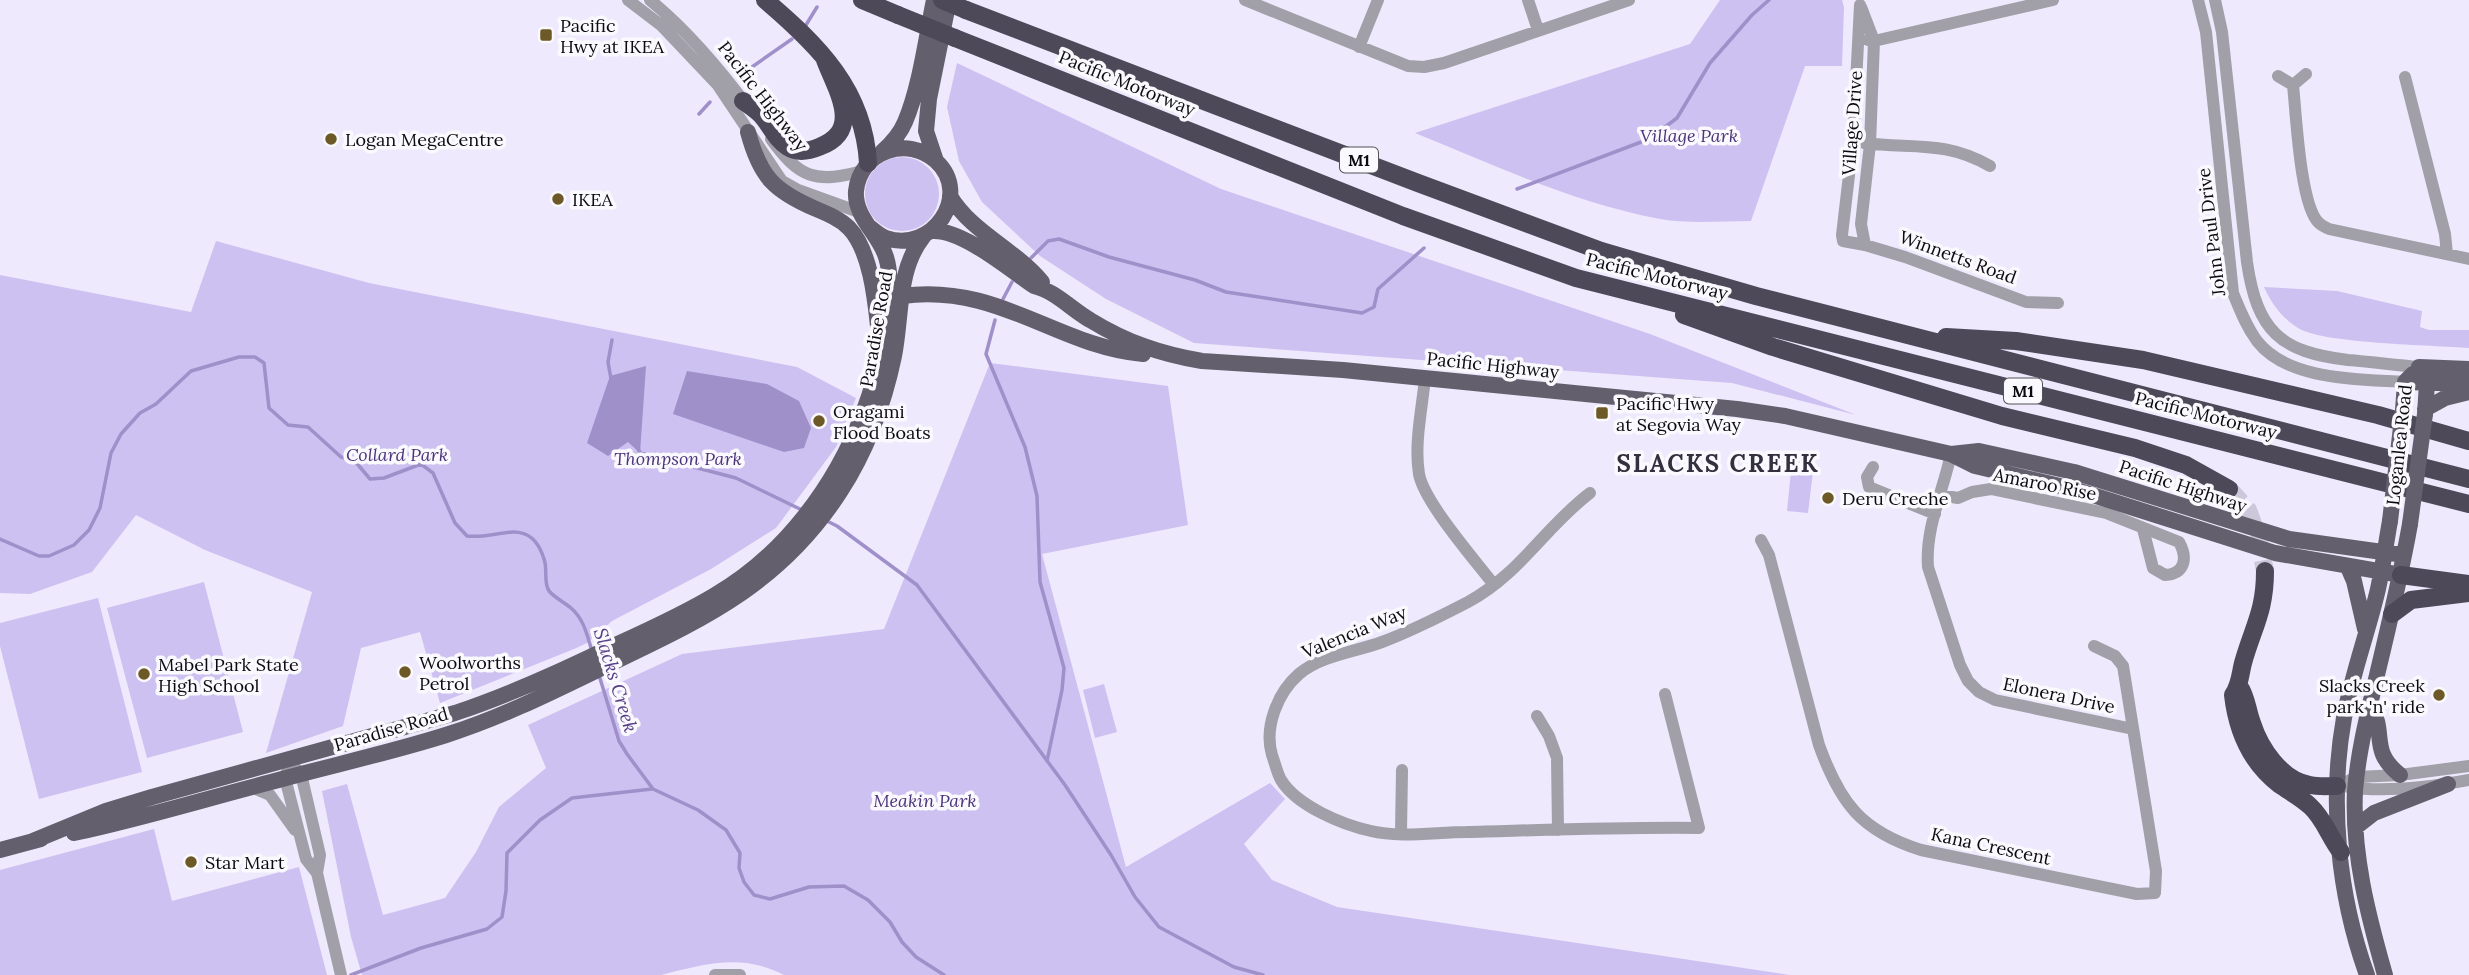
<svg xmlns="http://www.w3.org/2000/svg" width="2469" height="975" font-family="Lora,serif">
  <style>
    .green { fill: #cdc1f1 }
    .water { fill: #9f90ca }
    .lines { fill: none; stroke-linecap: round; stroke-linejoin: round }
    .stream { stroke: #9f90ca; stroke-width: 3.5 }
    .highway-tunnel { stroke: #ccc8d9; stroke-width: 18; stroke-dasharray: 18 9; stroke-linecap: butt }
    .minor { stroke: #a19fa7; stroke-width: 12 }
    .major { stroke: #635f6d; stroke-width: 16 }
    .highway { stroke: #4d4959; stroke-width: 18 }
    .major-bridge { stroke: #635f6d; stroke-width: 16 }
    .highway-bridge { stroke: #4d4959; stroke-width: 18 }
    .poi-dot { fill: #6d5928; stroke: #faf9fd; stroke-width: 2.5 }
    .labels { text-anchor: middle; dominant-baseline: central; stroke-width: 7; stroke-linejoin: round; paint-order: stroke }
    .shield { fill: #faf9fd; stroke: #535257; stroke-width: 2 }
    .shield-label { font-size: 16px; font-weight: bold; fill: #0c0a10 }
    .poi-label { font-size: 18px; fill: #0c0a10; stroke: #faf9fd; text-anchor: start }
    .street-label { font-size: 18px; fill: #0c0a10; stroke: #faf9fd }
    .park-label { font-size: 18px; font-style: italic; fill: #4c347b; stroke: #faf9fd }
    .water-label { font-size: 19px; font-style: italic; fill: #574087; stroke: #faf9fd }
    .district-label { font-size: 24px; font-weight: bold; letter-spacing: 2px; fill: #34303f; stroke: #faf9fd }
  </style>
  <rect width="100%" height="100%" fill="#eee9fd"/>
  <path class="green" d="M1720 0H1842L1844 7 1842 66H1805L1751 221C1721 221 1689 224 1660 219 1575 203 1494 165 1415 133L1690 44Z
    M957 63 1221 189 1650 334 1856 415 1732 383 1194 343 1106 299 1040 256 982 202 959 161 947 107Z
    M865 194a37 37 0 1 1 74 0a37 37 0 1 1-74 0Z
    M216 241 369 283 797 367 856 398 836 447 776 528 711 569 612 621 587 643 574 649 440 703 420 632 361 648 343 726 266 753 312 592 205 550 136 515 92 572 30 594 0 593V275L191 312Z
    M2264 287 2337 291 2422 311 2420 327 2429 330H2469V348C2433 345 2323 344 2298 328 2281 317 2272 304 2264 287Z
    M990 363 1168 386 1188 525 1042 554 1126 867 1270 783 1285 799 1244 844 1272 880 1337 907 1790 975H784C742 953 705 964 661 975H362L351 937 322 791 347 784 383 915 445 898 476 852 499 807 546 768 528 725 682 654 884 629Z
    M1792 461 1814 463 1808 513 1787 511Z
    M204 582 243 732 147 758 107 608Z
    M98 598 142 772 39 799 0 646V623Z
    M1104 684 1117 732 1095 738 1083 690Z
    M154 829 172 901 299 867 327 975H0V870Z"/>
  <path class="water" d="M646 366 640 453 628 442 608 456 587 443 610 376Z
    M687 371 767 384 799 401 811 428 804 448 784 452 673 414Z"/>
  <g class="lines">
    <path class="stream" d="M806 25 817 7
      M739 76 792 39
      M699 114 710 102
      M1517 189 1649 139 1677 118 1710 63 1752 15 1769 0
      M1031 258 1048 241 1059 239 1109 257 1195 280 1226 292 1362 313 1374 307 1378 289 1424 248
      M1003 299 1012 282
      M995 320 986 354 1025 447 1037 496 1040 582 1064 668 1062 690 1047 761
      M611 379 608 362 612 340
      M638 448 640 453 736 478 802 510
      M825 520 837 526 917 585 1065 785 1111 855 1135 897 1159 927 1234 967 1263 975
      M0 539 39 556H49L74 545 89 530 100 508 111 453 121 434 140 413 156 404 191 371 239 357H255L264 363 269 408 288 425 308 427 341 457 354 460 370 479 384 478 421 464 433 473 455 523 467 536C498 540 530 514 544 559 548 569 543 582 549 591 555 598 564 602 571 608 584 619 587 635 592 651
      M599 675 619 741 627 754 653 789 698 810 726 830 740 853 739 868 744 882 754 895 770 899 809 887 844 886 868 900 890 922 902 942 916 957 944 975
      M351 975 421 948 487 929 502 917 506 891 507 853 540 820 572 798 652 789"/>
    <path class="highway-tunnel" d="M2229 489 2248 510 2259 540 2265 571"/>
    <path class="minor" d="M628 0 662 26 717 84 782 181 798 190 859 212
      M650 0C688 31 719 68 748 107
      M1245 0 1408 66 1424 67 1444 63 1629 0
      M1528 0 1538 30
      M2198 0 2206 32 2233 293C2240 310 2246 326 2257 341 2288 381 2360 379 2405 382
      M2215 0 2222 32 2247 262C2257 331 2280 352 2348 360 2372 362 2395 365 2419 367
      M1860 5 1853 141 1842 235 1843 241 1865 245 1905 257 2026 302 2058 303
      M1861 7 1874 41 1870 144 1861 224 1865 245
      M1868 40 1874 41 2053 0
      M1359 47 1378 0
      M2278 76 2293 85 2306 74
      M2405 77 2445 234 2447 254
      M2293 85C2296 112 2300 206 2319 223 2322 226 2325 227 2329 229L2469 259
      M771 139C799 178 816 184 862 171
      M1864 143C1912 149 1945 140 1990 166
      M1425 378C1422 409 1414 444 1419 474 1424 502 1475 560 1494 585
      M1951 454C1943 491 1925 529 1928 567L1960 665 1968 681 1979 692 1995 700 2133 729
      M1873 467 1867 477 1869 487 1935 514
      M1590 493C1545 527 1520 574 1468 602 1441 616 1412 631 1382 642 1355 652 1322 655 1299 674 1277 693 1264 728 1272 755 1275 763 1277 773 1281 780 1297 806 1343 825 1371 831 1399 838 1437 832 1466 832 1544 830 1622 827 1699 828L1665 694
      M1940 495 1958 498 1972 492 1991 489 2106 513 2179 542C2188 558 2185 574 2165 575L2153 568 2143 529
      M1761 540 1769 555 1819 745C1840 803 1861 831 1921 850L2137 894 2155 893 2156 871 2123 666 2115 656 2094 646
      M1537 716 1549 736 1557 758 1558 830
      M289 761 301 774 320 855 317 873 341 975
      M287 772 285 778 306 859 317 873
      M2337 786 2357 777 2400 775 2469 766
      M251 787 270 795 295 830
      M2348 787C2386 793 2431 787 2469 780
      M1401 833 1402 770
      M715 975H740"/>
    <path class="major" d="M748 132C760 177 774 191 816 209 828 214 840 219 849 228 870 250 875 297 878 326
      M882 152C892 143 900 134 905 122 920 87 926 38 934 0
      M936 161 926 131 929 99 949 0
      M950 196C971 232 1016 250 1042 282
      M932 231C962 229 1009 269 1034 286 1055 291 1071 309 1090 320 1126 342 1160 354 1202 361L1343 370 1737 409 1785 416 1951 454 1975 466 2077 490 2275 553 2401 575
      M902 296C999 283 1056 346 1143 354
      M2419 367 2469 369
      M2423 375 2427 383 2425 414
      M2405 382 2469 384
      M2425 409 2445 398 2469 392
      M2403 410 2405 382 2413 374
      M1951 454 1979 451 2074 472 2289 539 2404 555
      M2348 567 2354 581 2365 629
      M2371 706C2387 735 2369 750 2400 775
      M2356 827 2374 813 2448 784
      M74 833C140 819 205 799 271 782 329 766 389 753 446 735 506 716 562 687 618 660 710 616 782 581 840 492 867 450 884 404 894 356 902 316 897 270 923 237
      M33 841 106 811 152 797 455 713C509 695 560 672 611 647 646 631 682 615 715 595 784 555 835 486 863 413 877 377 898 294 886 257 879 234 854 217 856 191 860 151 908 135 936 161 973 195 932 254 886 238 880 236 874 230 868 226
      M0 850 41 839
      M2367 975C2338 895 2329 801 2344 718 2352 674 2368 632 2378 589 2383 566 2386 543 2390 521
      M2385 975C2368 915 2352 854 2355 791 2358 752 2368 713 2377 675 2389 625 2401 575 2410 524"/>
    <path class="highway" d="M765 0C818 45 864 90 868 163
      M862 0 898 15
      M966 10 1418 183 1601 251 1756 296 2469 479
      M955 38 1403 216 1576 278 2469 504
      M743 101C749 105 755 109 760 114 770 124 775 139 788 147 797 153 809 151 819 147 864 130 836 90 825 60
      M1684 315 1773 347 2002 416 2135 448 2186 465 2229 489
      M1946 337 2016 341 2143 360 2378 415 2469 441
      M2265 571C2265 612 2253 627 2243 663 2240 675 2240 685 2233 695 2237 730 2251 763 2280 785 2290 792 2302 798 2311 807 2324 819 2330 838 2341 852
      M2401 575 2469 584
      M2392 614 2411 600 2469 593
      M2239 686C2247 697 2247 710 2252 723 2260 748 2281 780 2310 785 2319 787 2328 786 2337 786"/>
    <path class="major-bridge" d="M2390 521 2403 410
      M2410 524 2425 414"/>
    <path class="highway-bridge" d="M942 0 966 10
      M898 15 955 38"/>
  </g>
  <g class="poi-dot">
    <rect x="539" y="28" width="14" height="14" rx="3.5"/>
    <circle cx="331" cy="139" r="7"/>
    <circle cx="558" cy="199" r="7"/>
    <rect x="1595" y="406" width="14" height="14" rx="3.5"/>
    <circle cx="819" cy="421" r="7"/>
    <circle cx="1828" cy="498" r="7"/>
    <circle cx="405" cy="672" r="7"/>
    <circle cx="144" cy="674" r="7"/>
    <circle cx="2439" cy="695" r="7"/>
    <circle cx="191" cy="862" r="7"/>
  </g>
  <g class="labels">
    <g class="shield">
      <rect x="1340" y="147.5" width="38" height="25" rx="5"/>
      <rect x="2004" y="378.5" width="38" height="25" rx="5"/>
    </g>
    <g class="shield-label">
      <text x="1359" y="160">M1</text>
      <text x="2023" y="391">M1</text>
    </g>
    <g class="poi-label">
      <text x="560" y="25">Pacific<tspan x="560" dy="21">Hwy at IKEA</tspan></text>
      <text x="345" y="139">Logan MegaCentre</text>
      <text x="572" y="199">IKEA</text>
      <text x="1616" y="403">Pacific Hwy<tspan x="1616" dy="21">at Segovia Way</tspan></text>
      <text x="833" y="411">Oragami<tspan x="833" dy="21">Flood Boats</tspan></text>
      <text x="1842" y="498">Deru Creche</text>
      <text x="419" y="662">Woolworths<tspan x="419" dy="21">Petrol</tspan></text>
      <text x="158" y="664">Mabel Park State<tspan x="158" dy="21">High School</tspan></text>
      <text x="2425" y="685" text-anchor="end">Slacks Creek<tspan x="2425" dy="21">park 'n' ride</tspan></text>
      <text x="205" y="862">Star Mart</text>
    </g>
    <g class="street-label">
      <text transform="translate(1127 83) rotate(22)">Pacific Motorway</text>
      <text transform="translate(763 96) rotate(52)">Pacific Highway</text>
      <text transform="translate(1852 123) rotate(-86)">Village Drive</text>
      <text transform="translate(2211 232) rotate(-97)">John Paul Drive</text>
      <text transform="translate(1958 257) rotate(20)">Winnetts Road</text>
      <text transform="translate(1657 276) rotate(14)">Pacific Motorway</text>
      <text transform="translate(876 329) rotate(-80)">Paradise Road</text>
      <text transform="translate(1493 365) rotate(6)">Pacific Highway</text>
      <text transform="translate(2206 415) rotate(14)">Pacific Motorway</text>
      <text transform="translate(2399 445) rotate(-84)">Loganlea Road</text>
      <text transform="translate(2045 484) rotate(11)">Amaroo Rise</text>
      <text transform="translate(2183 486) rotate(18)">Pacific Highway</text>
      <text transform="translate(1354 632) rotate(-22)">Valencia Way</text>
      <text transform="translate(2059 695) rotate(12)">Elonera Drive</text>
      <text transform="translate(391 729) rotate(-16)">Paradise Road</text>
      <text transform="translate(1991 846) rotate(12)">Kana Crescent</text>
    </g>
    <g class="park-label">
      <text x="1689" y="135">Village Park</text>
      <text x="397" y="454">Collard Park</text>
      <text x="678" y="458">Thompson Park</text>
      <text x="925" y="800">Meakin Park</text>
    </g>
    <g class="water-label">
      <text transform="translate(616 680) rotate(73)">Slacks Creek</text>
    </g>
    <g class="district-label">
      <text x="1718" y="463">SLACKS CREEK</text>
    </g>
  </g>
</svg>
